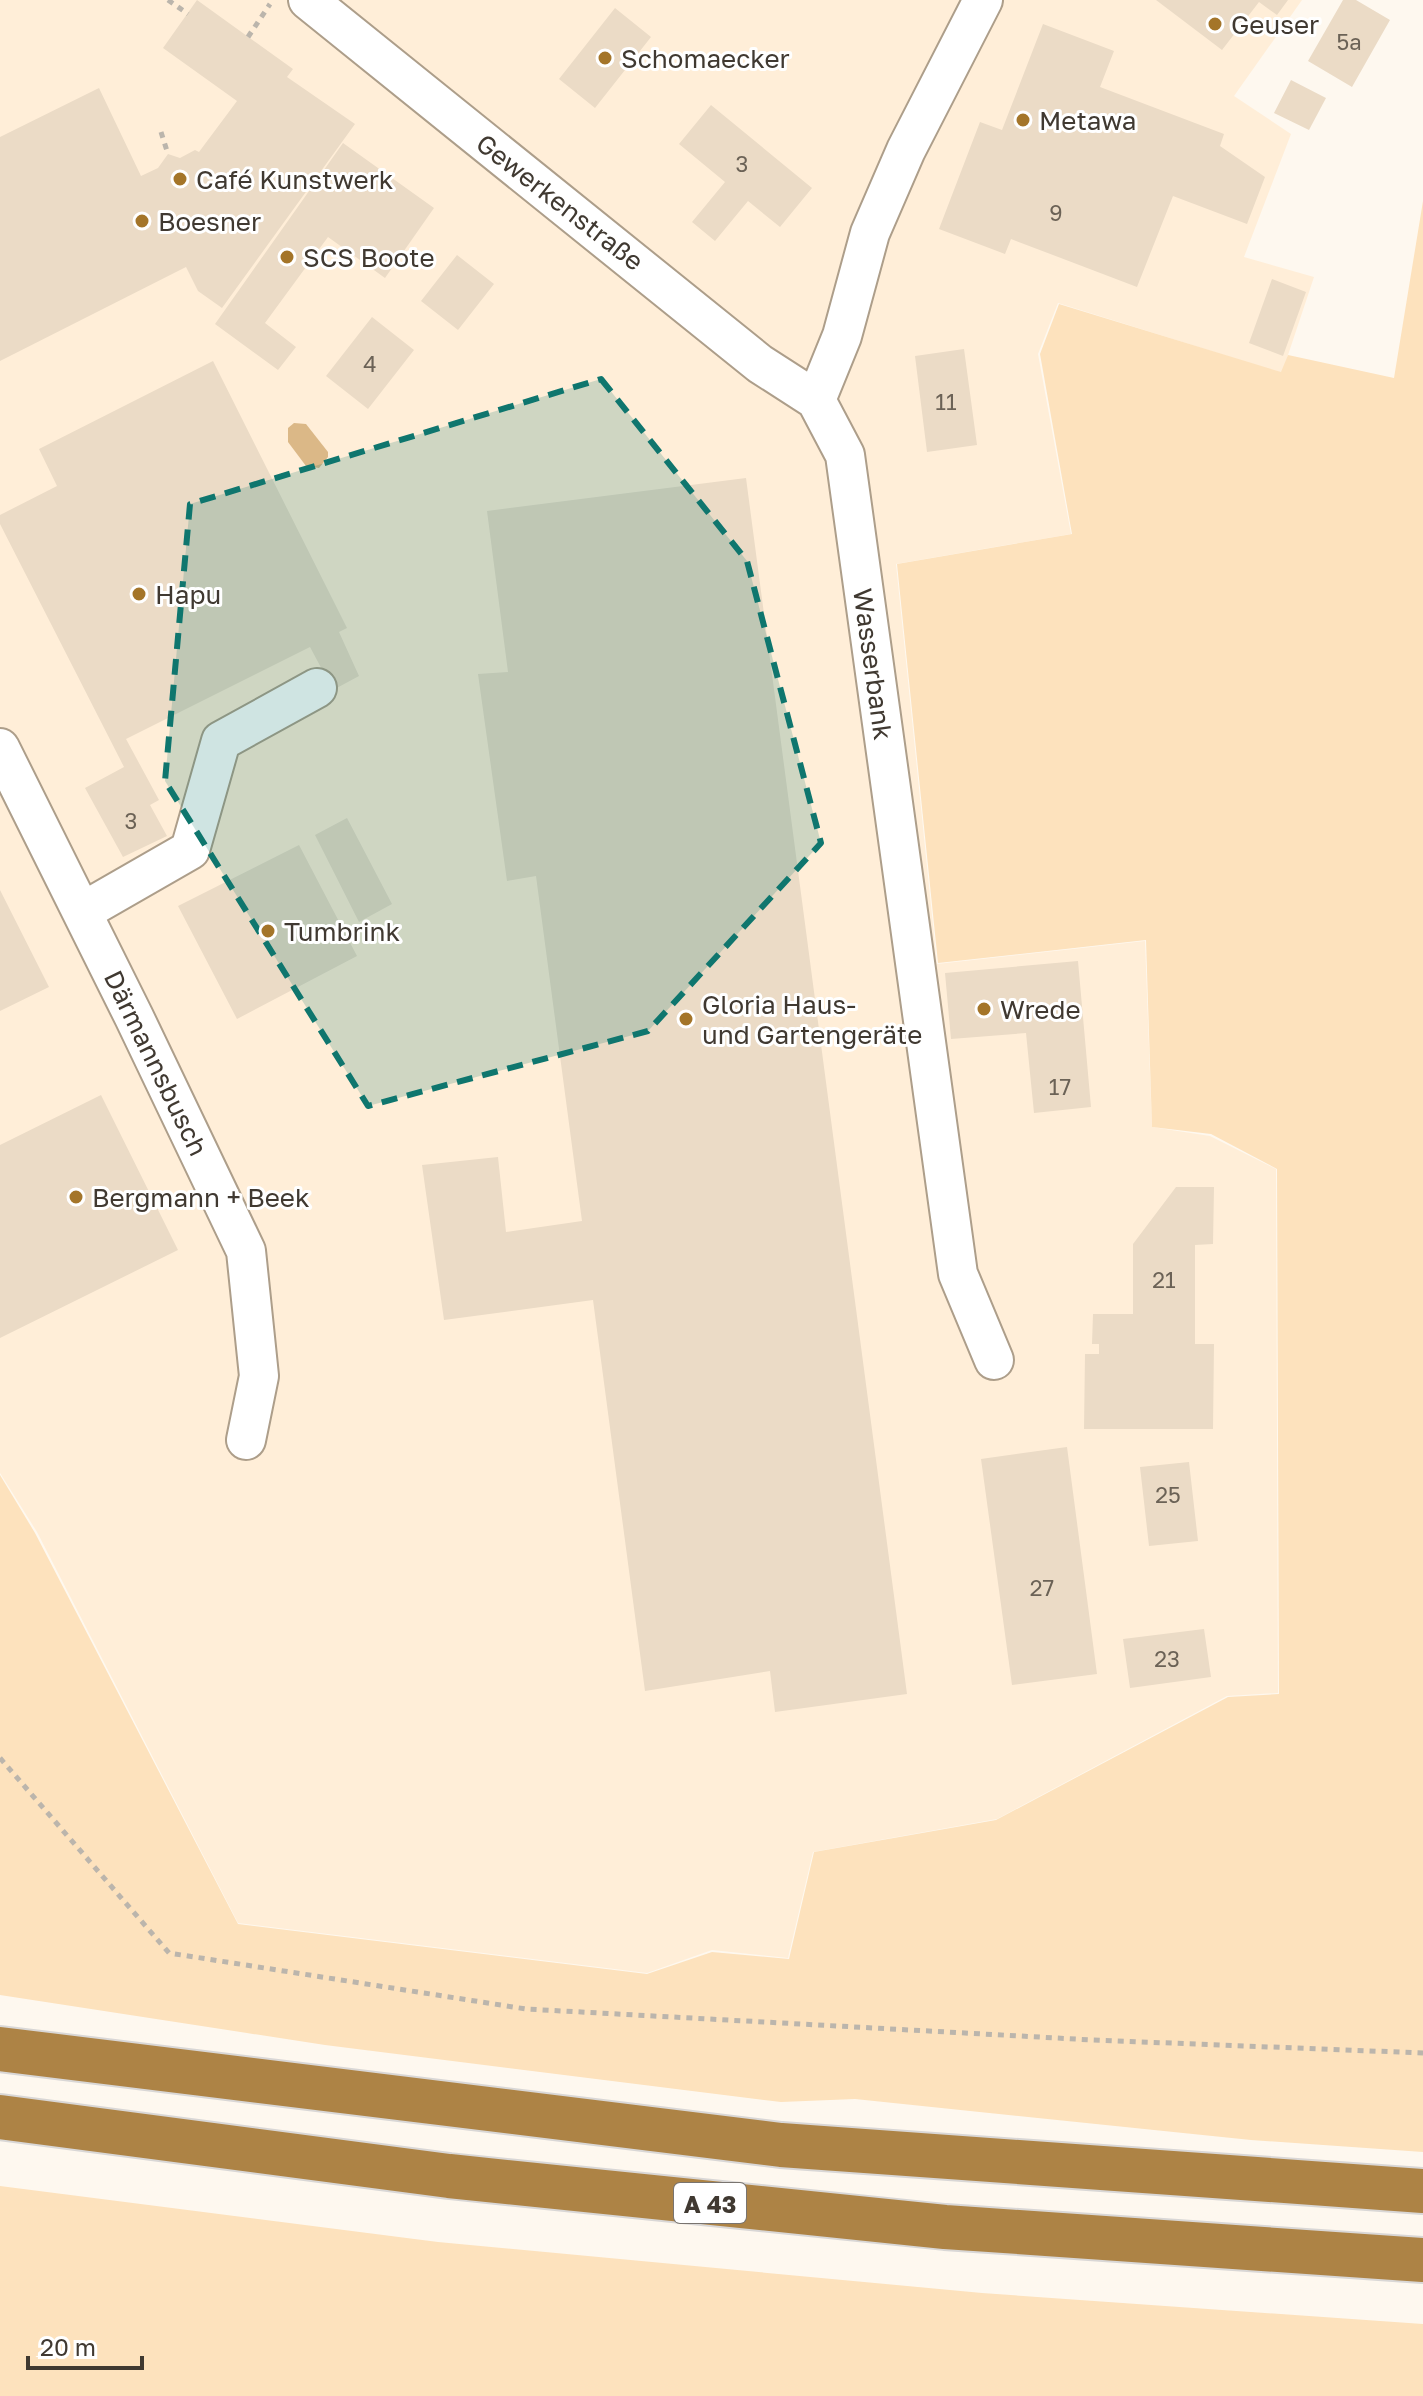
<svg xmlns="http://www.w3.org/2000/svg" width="1423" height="2396" font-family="'Golos Text',sans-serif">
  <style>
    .built { fill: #ffeed8 }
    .green { fill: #fde2bd }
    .water { fill: #dbb887 }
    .building { fill: #ebdbc6 }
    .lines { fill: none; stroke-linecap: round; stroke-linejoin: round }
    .minor-casing { stroke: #ad9e8a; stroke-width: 42 }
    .highway-casing { stroke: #d9d7d6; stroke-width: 48 }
    .path { stroke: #bbb5ac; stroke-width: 5; stroke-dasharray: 6 6; stroke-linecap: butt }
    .minor { stroke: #fff; stroke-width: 38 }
    .highway { stroke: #ad8345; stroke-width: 44 }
    .marked { fill: #0f766e; fill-opacity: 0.2; stroke: #0f766e; stroke-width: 6; stroke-dasharray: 16 10; stroke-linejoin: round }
    .poi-dot { fill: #a47529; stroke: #fff; stroke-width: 3 }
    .labels { text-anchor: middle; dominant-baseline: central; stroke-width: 6; stroke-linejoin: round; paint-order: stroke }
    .number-label { font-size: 22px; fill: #6b6256 }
    .shield { fill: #fff; stroke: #79746f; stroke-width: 2 }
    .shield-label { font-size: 24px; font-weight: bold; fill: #403931 }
    .poi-label { font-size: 26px; fill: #403931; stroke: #fff; text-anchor: start }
    .street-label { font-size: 26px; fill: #403931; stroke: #fff }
  </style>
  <rect width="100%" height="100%" fill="#fef8ef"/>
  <path class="built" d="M0 0H1302L1234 96 1291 134 1244 257 1314 277 1282 373 1058 303 1038 354 1071 534 896 564 937 964 1145 941 1152 1127 1210 1136 1276 1169 1278 1693 1227 1696 997 1819 813 1852 788 1958 712 1950 647 1973 238 1923 37 1532 0 1473Z"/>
  <path class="green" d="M1423 201V2152L1251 2140 855 2099 781 2102 325 2045 0 1995V1475L35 1533 238 1924 647 1974 712 1952 789 1959 814 1852 996 1820 1228 1697 1279 1694 1277 1169 1211 1134 1152 1127 1146 940 938 963 897 564 1072 534 1040 354 1059 304 1281 372 1288 355 1394 378Z
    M0 2186 438 2242 982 2293 1423 2324V2396H0Z"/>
  <path class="water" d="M294 423 306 424 328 452V457L319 468 306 466 288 442V428Z"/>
  <path class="building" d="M197 0 293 69 287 77 355 124 222 308 198 291 186 267 0 361V137L99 88 141 176 158 168 168 154 180 158 195 150 199 152 237 101 163 48Z
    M1156 0H1288L1277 15 1259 2 1222 50Z
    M1343 0H1356L1390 20 1352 87 1308 61Z
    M615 8 651 37 595 108 559 79Z
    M1043 24 1114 51 1100 87 1224 134 1220 146 1265 177 1247 224 1173 196 1137 287 1011 239 1005 254 939 229 980 122 1002 130Z
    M1291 80 1326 98 1309 130 1274 113Z
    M711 105 812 188 780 227 748 201 715 241 692 222 725 182 679 144Z
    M343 143 434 208 385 278 328 237 265 323 296 347 278 370 215 324Z
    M457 255 494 284 458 330 421 301Z
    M1272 279 1306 292 1283 356 1249 343Z
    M372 317 414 350 368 409 326 376Z
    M964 349 977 445 927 452 915 356Z
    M213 361 347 628 339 632 359 676 333 690 310 647 126 739 159 800 150 805 167 836 123 857 85 788 124 767 0 524V515L57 486 39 449Z
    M746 478 907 1694 775 1712 770 1671 645 1691 593 1300 444 1320 422 1165 498 1157 506 1232 582 1221 536 876 507 881 478 674 508 672 487 511Z
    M347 818 392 904 359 922 315 835Z
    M299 845 357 956 237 1019 178 906Z
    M0 890 49 987 0 1011Z
    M1078 961 1091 1107 1034 1113 1026 1033 951 1039 945 973Z
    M101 1095 178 1250 0 1338V1145Z
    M1176 1187H1214L1213 1244 1195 1245V1344H1214L1213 1429H1084L1085 1354H1099V1344H1092L1093 1314H1133V1244Z
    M1067 1447 1097 1674 1012 1685 981 1459Z
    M1189 1462 1198 1541 1149 1546 1140 1467Z
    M1204 1629 1211 1677 1130 1688 1123 1639Z"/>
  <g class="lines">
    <g class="minor-casing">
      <path id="minor" d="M308 0 760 364 816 400
        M983 0 906 150 870 233 842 336 816 400 845 455 958 1274 994 1360
        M0 748 134 1017 246 1251 259 1376 246 1440
        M82 912 190 850 221 741 317 688"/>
    </g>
    <g class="highway-casing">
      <path id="highway" d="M0 2049 781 2145 1423 2191
        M0 2117 449 2176 945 2227 1423 2260"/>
    </g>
    <path class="path" d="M168 0 188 14
      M248 37 270 4
      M161 132 168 154
      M0 1758 169 1953 526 2009 1093 2040 1423 2053"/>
    <use href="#minor" class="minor"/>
    <use href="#highway" class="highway"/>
  </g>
  <path class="marked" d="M601 379 747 561 821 843 648 1031 368 1106 165 781 190 504Z"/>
  <g class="poi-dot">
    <circle cx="1215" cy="24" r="8"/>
    <circle cx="605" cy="58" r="8"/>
    <circle cx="1023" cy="120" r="8"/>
    <circle cx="180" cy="179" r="8"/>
    <circle cx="142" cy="221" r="8"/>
    <circle cx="287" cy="257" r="8"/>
    <circle cx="139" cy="594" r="8"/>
    <circle cx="268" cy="931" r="8"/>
    <circle cx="984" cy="1009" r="8"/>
    <circle cx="686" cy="1019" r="8"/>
    <circle cx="76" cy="1197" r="8"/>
  </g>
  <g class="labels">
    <g class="number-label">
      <text x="1349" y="41">5a</text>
      <text x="742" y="163">3</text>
      <text x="1056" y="212">9</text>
      <text x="370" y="363">4</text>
      <text x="946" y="401">11</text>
      <text x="131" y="820">3</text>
      <text x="1060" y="1086">17</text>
      <text x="1164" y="1279">21</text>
      <text x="1168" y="1494">25</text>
      <text x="1042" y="1587">27</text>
      <text x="1167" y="1658">23</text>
    </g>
    <rect class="shield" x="674" y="2183" width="72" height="40" rx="6"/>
    <g class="shield-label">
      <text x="710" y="2203">A 43</text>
    </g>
    <g class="poi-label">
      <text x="1231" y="24">Geuser</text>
      <text x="621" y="58">Schomaecker</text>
      <text x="1039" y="120">Metawa</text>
      <text x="196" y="179">Café Kunstwerk</text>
      <text x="158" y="221">Boesner</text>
      <text x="303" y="257">SCS Boote</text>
      <text x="155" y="594">Hapu</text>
      <text x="284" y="931">Tumbrink</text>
      <text x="702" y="1004">Gloria Haus-<tspan x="702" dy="30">und Gartengeräte</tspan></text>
      <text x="1000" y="1009">Wrede</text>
      <text x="92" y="1197">Bergmann + Beek</text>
    </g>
    <g class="street-label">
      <text transform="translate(560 202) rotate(38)">Gewerkenstraße</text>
      <text transform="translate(873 664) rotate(82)">Wasserbank</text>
      <text transform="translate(156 1063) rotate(64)">Därmannsbusch</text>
    </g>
  </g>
  <path d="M28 2356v12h114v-12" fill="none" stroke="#403931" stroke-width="4"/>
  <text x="40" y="2356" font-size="24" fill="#403931" stroke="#ffffff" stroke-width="6" paint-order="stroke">20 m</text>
</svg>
